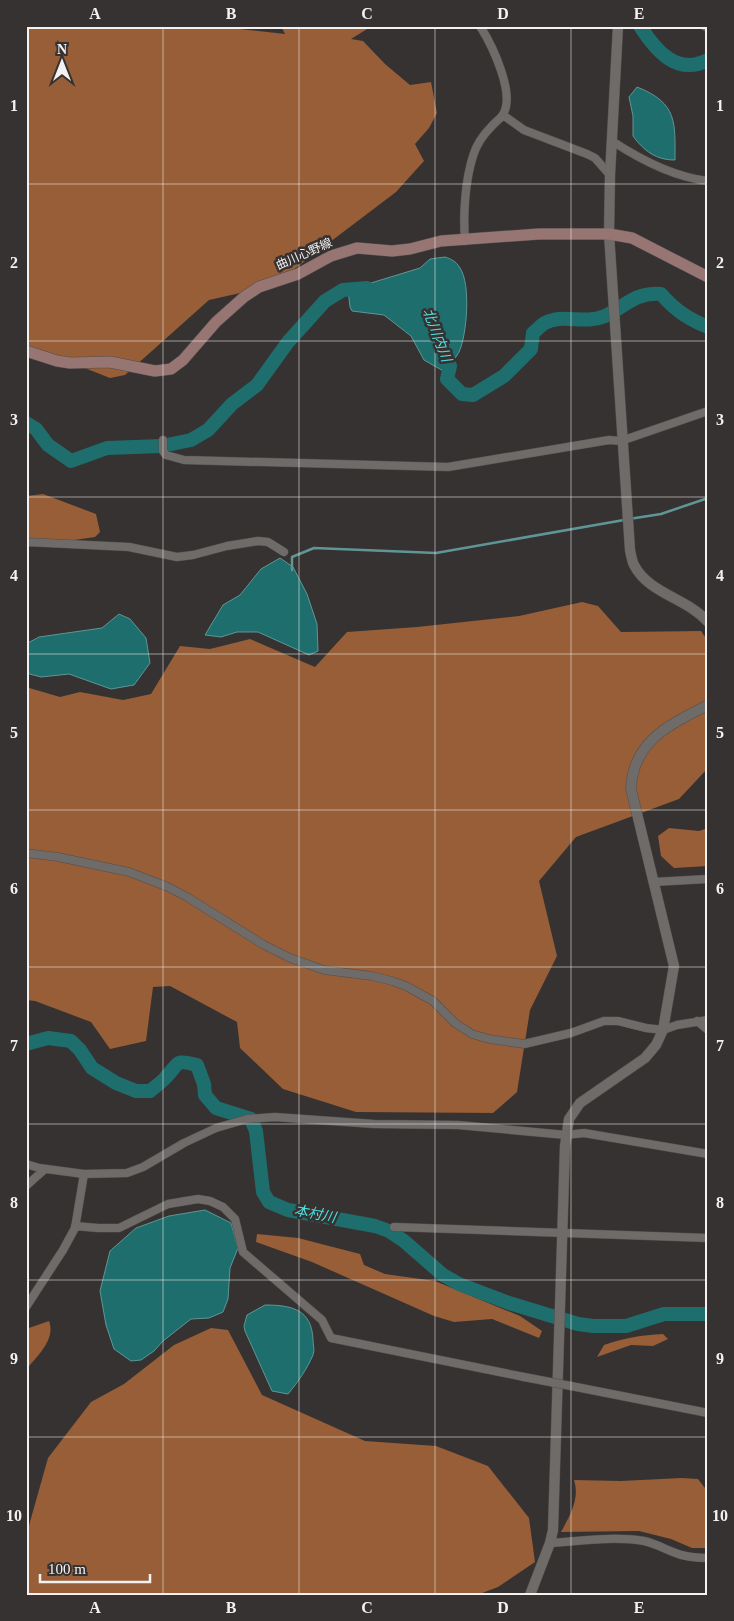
<svg xmlns="http://www.w3.org/2000/svg" width="734" height="1621" font-family="'Times New Roman','Noto Sans JP',serif">
  <style>
    .forest { fill: #975e37 }
    .water { fill: #1f6e6e; stroke: #5f9695 }
    .lines { fill: none; stroke-linecap: round; stroke-linejoin: round }
    .stream { stroke: #5f9695; stroke-width: 2.5 }
    .river { stroke: #1f6e6e; stroke-width: 14 }
    .minor-casing { stroke: #514e4d; stroke-width: 9 }
    .tertiary-casing { stroke: #514e4d; stroke-width: 11 }
    .secondary-casing { stroke: #514e4d; stroke-width: 12 }
    .minor { stroke: #6e6b69; stroke-width: 8 }
    .tertiary { stroke: #6e6b69; stroke-width: 10 }
    .secondary { stroke: #977572; stroke-width: 11 }
    .minor-bridge-casing { stroke: #514e4d; stroke-width: 9; stroke-linecap: butt }
    .minor-bridge { stroke: #6e6b69; stroke-width: 8 }
    .grid { fill: none; stroke: #f4f2f1; stroke-width: 1; stroke-opacity: 0.55 }
    .labels { text-anchor: middle; dominant-baseline: central; stroke-width: 5; stroke-linejoin: round; paint-order: stroke }
    .street-label { font-size: 12px; fill: #f4f2f1; stroke: #353231 }
    .water-label { font-size: 14px; font-style: italic; fill: #4de0e0; stroke: #353231 }
    .neatline { fill: none; stroke: #f4f2f1; stroke-width: 2 }
    .grid-label { font-size: 16px; text-anchor: middle; font-weight: bold; fill: #f4f2f1 }
  </style>
  <rect width="100%" height="100%" fill="#353231"/>
  <path class="forest" d="M26 26H212L285 34 281 26H372L351 39 363 41 385 64 410 85 431 82 437 113 429 128 415 144 424 161 396 192 272 286 209 300 125 375 110 378 26 345Z
    M43 494 96 514 100 532 95 537 26 547V496Z
    M582 602 598 606 621 632 701 631 708 641V768L679 799 576 837 539 881 557 956 530 1010 517 1092 493 1113 356 1112 283 1089 240 1048 237 1022 170 986 153 987 146 1041 110 1049 91 1022 35 1001 26 1000V687L60 697 80 692 123 700 151 694 180 646 210 649 250 639 315 667 347 632 417 627 519 616Z
    M669 828 699 831 708 828V866L674 868 661 856 658 836Z
    M257 1234 298 1238 360 1254 364 1265 385 1274 435 1281 520 1316 542 1331 539 1338 492 1319 454 1322 434 1316 312 1262 256 1242Z
    M49 1321C56 1340 37 1356 26 1370V1329Z
    M211 1328 228 1330 262 1395 365 1441 436 1446 488 1466 529 1518 535 1562 498 1587 477 1595H26V1536L48 1458 91 1402 124 1384 174 1345Z
    M663 1334 668 1339 653 1346 631 1345 597 1357 604 1345C624 1338 642 1335 663 1334Z
    M682 1478 698 1479 708 1492V1548H692L671 1539 639 1531 561 1532C570 1515 580 1499 574 1480L620 1481Z"/>
  <path class="water" d="M637 87C678 103 675 123 675 160 656 160 644 151 633 136V116L629 97Z
    M445 257C451 259 456 261 460 268 471 284 467 335 459 352 455 359 450 365 445 372L424 360 411 336 384 315 352 311 350 307 348 290 420 268 430 259Z
    M280 558 293 567 307 594 317 624 318 651 309 655 258 632H237L221 637 205 635 223 605 240 595 261 569Z
    M119 614 130 619 146 638 150 663 134 685 111 689 69 674 41 677 26 673V644L39 637 102 628Z
    M205 1210 231 1223 238 1248 230 1268 228 1299 223 1312 209 1318 191 1319 163 1341 154 1351 141 1360 131 1361 114 1349 106 1325 100 1291 110 1251 136 1228 169 1216Z
    M265 1305C291 1305 312 1309 313 1340 313 1345 315 1350 313 1355 307 1369 298 1382 288 1394L272 1391 245 1331 244 1326 247 1315Z"/>
  <g class="lines">
    <path class="stream" d="M629 519 661 514 708 498
      M292 570V557L314 548 436 553 624 520"/>
    <path class="river" d="M640 26C656 51 677 76 708 60
      M443 349 450 366 447 379 462 394 473 395 504 376 531 349 533 333C537 330 541 325 545 323 563 313 584 325 605 316 626 306 635 292 661 294 675 310 688 319 708 327
      M26 423 36 429 48 445 71 461 107 448 162 446 191 440 208 430 232 404 257 385 288 342 325 301 343 290 367 288
      M26 1044 48 1038 71 1041 80 1050 92 1068 116 1083 136 1091H150C156 1086 162 1082 166 1077 180 1063 174 1059 197 1065L204 1084 205 1095 216 1108 251 1119 256 1131 263 1192 269 1202 288 1210 375 1226 389 1231 404 1241 443 1275 459 1284 509 1303 578 1324 593 1326H626L664 1314H708"/>
    <g class="minor-casing">
      <path id="minor" d="M704 26 708 28
        M503 115 524 130 587 154 595 158 610 175
        M612 141C641 160 673 177 708 181
        M465 241C463 215 465 181 473 156 476 146 483 135 491 127 494 123 499 120 502 116 517 96 492 45 480 26
        M163 440V451L166 455 184 460 448 467 609 440 621 441 708 411
        M26 542 129 547 177 557 193 555 227 546 258 541 268 542 284 552
        M26 853 58 857 129 872 168 887 187 897 264 945 290 958 324 970 372 976 392 981 406 986 433 1001 455 1023 472 1034 489 1039 524 1044 571 1033 604 1021H618L646 1028 663 1030 677 1025 708 1020
        M653 882 708 879
        M697 1021 708 1030
        M26 1164 39 1168 84 1174 127 1173 143 1167 184 1143 216 1128 247 1119 275 1117 374 1124 458 1125 566 1135 584 1133 708 1154
        M26 1186 45 1169
        M75 1226 98 1228H119L168 1204 198 1199 210 1201 223 1207 235 1219 243 1252 322 1320 331 1338 524 1377
        M394 1227 708 1238
        M26 1307 63 1250 75 1228 84 1174
        M571 1386 708 1413
        M550 1543C580 1541 614 1536 644 1541 654 1543 663 1548 673 1552 684 1557 696 1558 708 1558"/>
    </g>
    <g class="tertiary-casing">
      <path id="tertiary" d="M618 26 610 175 609 234 630 550C631 555 632 561 634 565 649 594 687 598 708 622
        M530 1595 550 1543 553 1530 565 1146 569 1119 580 1103 645 1058 656 1045 663 1030 674 966 631 789C633 741 669 725 708 705"/>
    </g>
    <g class="secondary-casing">
      <path id="secondary" d="M26 351 57 361 70 363 110 362 155 371 171 369 183 360 216 322 244 297 259 287 298 274 331 256 357 248 392 251 410 249 441 241 539 234H609L632 238 708 277"/>
    </g>
    <use href="#minor" class="minor"/>
    <use href="#tertiary" class="tertiary"/>
    <use href="#secondary" class="secondary"/>
    <g class="minor-bridge-casing">
      <path id="minor-bridge" d="M524 1377 571 1386"/>
    </g>
    <use href="#minor-bridge" class="minor-bridge"/>
  </g>
  <path class="grid" d="M163 26V1595M299 26V1595M435 26V1595M571 26V1595M26 184H708M26 341H708M26 497H708M26 654H708M26 810H708M26 967H708M26 1124H708M26 1280H708M26 1437H708"/>
  <g class="labels">
    <g class="street-label">
      <text transform="translate(304 254) rotate(-24)">曲川心野線</text>
    </g>
    <g class="water-label">
      <text transform="translate(437 335) rotate(69)">北川内川</text>
      <text transform="translate(315 1214) rotate(11)">本村川</text>
    </g>
  </g>
  <rect width="734" height="1621" fill="none" stroke="#353231" stroke-width="55"/>
  <g transform="translate(62 62)" stroke="#353231" stroke-width="4" paint-order="stroke">
  <path d="M0-4L9 19L0 12L-9 19Z" fill="#f4f2f1"/>
  <text y="-8" font-size="14" font-weight="bold" text-anchor="middle" fill="#f4f2f1">N</text>
  </g>
  <path d="M40 1574v8h110v-8" fill="none" stroke="#f4f2f1" stroke-width="2.5"/>
  <text x="48" y="1574" font-size="15" fill="#f4f2f1" stroke="#353231" stroke-width="4" paint-order="stroke">100 m</text>
  <rect x="28" y="28" width="678" height="1566" class="neatline"/>
  <g class="grid-label">
    <text x="95" y="19">A</text>
    <text x="231" y="19">B</text>
    <text x="367" y="19">C</text>
    <text x="503" y="19">D</text>
    <text x="639" y="19">E</text>
    <text x="14" y="111">1</text>
    <text x="720" y="111">1</text>
    <text x="14" y="268">2</text>
    <text x="720" y="268">2</text>
    <text x="14" y="425">3</text>
    <text x="720" y="425">3</text>
    <text x="14" y="581">4</text>
    <text x="720" y="581">4</text>
    <text x="14" y="738">5</text>
    <text x="720" y="738">5</text>
    <text x="14" y="894">6</text>
    <text x="720" y="894">6</text>
    <text x="14" y="1051">7</text>
    <text x="720" y="1051">7</text>
    <text x="14" y="1208">8</text>
    <text x="720" y="1208">8</text>
    <text x="14" y="1364">9</text>
    <text x="720" y="1364">9</text>
    <text x="14" y="1521">10</text>
    <text x="720" y="1521">10</text>
    <text x="95" y="1613">A</text>
    <text x="231" y="1613">B</text>
    <text x="367" y="1613">C</text>
    <text x="503" y="1613">D</text>
    <text x="639" y="1613">E</text>
  </g>
</svg>
